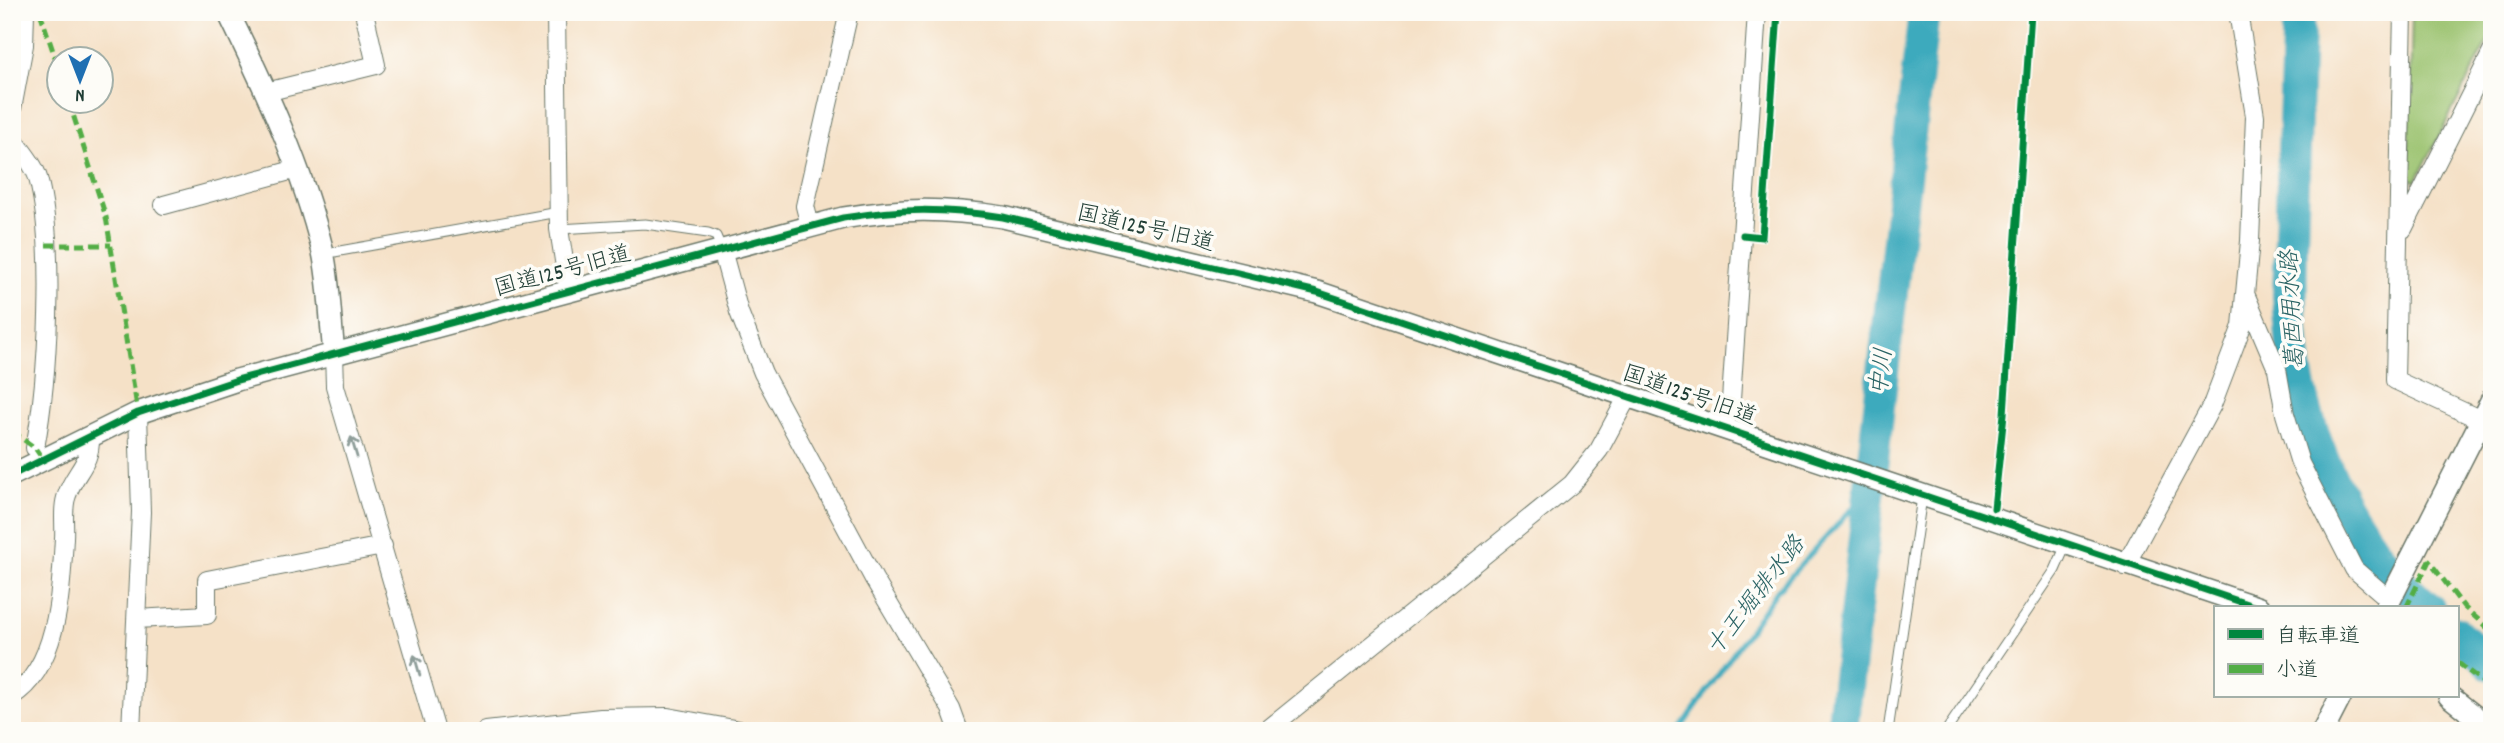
<svg xmlns="http://www.w3.org/2000/svg" width="2504" height="743" font-family="Dekko,'Klee One',sans-serif">
  <style>
    .green { fill: #9bc36f; stroke: #5d8052; stroke-width: 2 }
    .lines { fill: none; stroke-linecap: round; stroke-linejoin: round }
    .stream { stroke: #3eaabd; stroke-width: 5 }
    .river { stroke: #3eaabd; stroke-width: 32 }
    .service-casing { stroke: #6a7667; stroke-width: 11 }
    .minor-casing { stroke: #6a7667; stroke-width: 20 }
    .tertiary-casing { stroke: #6a7667; stroke-width: 24 }
    .service { stroke: #fff; stroke-width: 9 }
    .minor { stroke: #fff; stroke-width: 18 }
    .tertiary { stroke: #fff; stroke-width: 21 }
    .quiet { stroke: #52ad45; stroke-width: 5; stroke-dasharray: 10 5; stroke-linecap: butt }
    .cycleway-casing { stroke: #fdfcf7; stroke-width: 11 }
    .cycleway { stroke: #00873e; stroke-width: 7 }
    .oneway { stroke: #8f9e9a }
    .labels { text-anchor: middle; dominant-baseline: central; stroke-width: 7; stroke-linejoin: round; paint-order: stroke }
    .street-label { font-size: 23px; fill: #1f3d34; stroke: #fdfcf7 }
    .water-label { font-size: 24px; font-style: italic; fill: #2a6364; stroke: #fdfcf7 }
  </style>
  <rect width="100%" height="100%" fill="#fdfcf7"/>
  <filter id="ink" filterUnits="userSpaceOnUse"><feTurbulence type="fractalNoise" baseFrequency=".0143" numOctaves="2"/><feDisplacementMap in="SourceGraphic" scale="14" xChannelSelector="R" yChannelSelector="G"/><feConvolveMatrix kernelMatrix="1 2 1 2 8 2 1 2 1" color-interpolation-filters="sRGB"/></filter>
  <filter id="wash" filterUnits="userSpaceOnUse"><feTurbulence type="fractalNoise" baseFrequency=".00686" numOctaves="4" result="noise"/><feDisplacementMap in="SourceGraphic" scale="28" xChannelSelector="R" yChannelSelector="G"/><feGaussianBlur stdDeviation="1.57" result="paint"/><feColorMatrix in="noise" values="0 0 0 0 0 0 0 0 0 0 0 0 0 0 0 0 0 1.4 0 .05"/><feComposite in="paint" operator="in"/></filter>
  <g filter="url(#wash)">
    <rect width="100%" height="100%" fill="#f5e1c7"/>
    <path class="green" d="M2412 12H2492V33L2416 181 2408 179Z"/>
    <g class="lines">
      <path class="stream" d="M2313 12C2311 72 2309 133 2307 193 2306 240 2303 288 2307 336 2313 416 2349 502 2402 563
        M2410 573 2444 608
        M2457 619 2492 650
        M1679 731 1777 591 1869 490"/>
      <path class="river" d="M2298 12 2288 295 2292 353 2305 415 2329 477 2374 559 2429 608
        M2457 633 2492 665
        M1842 731 1924 12"/>
    </g>
  </g>
  <g filter="url(#ink)">
    <g class="lines">
      <g class="service-casing">
        <path id="service" d="M559 229 645 224 708 233 716 236 722 250
          M323 254 559 212
          M1888 731 1922 497
          M1946 731 2055 570 2066 545"/>
      </g>
      <g class="minor-casing">
        <path id="minor" d="M556 12 559 229 569 292
          M2403 12 2395 380 2481 420
          M266 92 376 65 364 12
          M12 109 24 45 25 12
          M12 137C20 149 34 164 38 178 56 246 48 379 35 448
          M164 205 297 169
          M810 226 805 206 849 12
          M2403 229 2492 52
          M722 250 739 312 763 373 874 579 951 709 959 731
          M2246 296 2277 369 2285 414 2300 463 2354 569 2390 600
          M334 353 335 386 436 731
          M1724 428 1731 400 1757 12
          M2125 566 2212 405 2242 326 2250 241 2255 116 2238 12
          M137 619 207 615V580L383 546
          M12 696C59 667 61 587 64 538 65 525 62 507 67 495 75 471 91 465 90 437
          M131 731 141 512 138 413
          M486 731 601 718 668 717 745 731
          M1266 731 1572 484 1599 450 1628 396"/>
      </g>
      <g class="tertiary-casing">
        <path id="tertiary" d="M228 12C266 90 302 167 323 252 330 284 330 320 334 353
          M12 475 138 413 237 380 843 218C903 208 942 208 1003 217L1317 292 2259 608
          M2386 608 2492 399
          M2449 696 2492 730
          M2323 731 2341 696"/>
      </g>
      <use href="#service" class="service"/>
      <use href="#minor" class="minor"/>
      <use href="#tertiary" class="tertiary"/>
      <path class="quiet" d="M40 12 60 72
        M69 102 106 217 138 413
        M46 245H111
        M12 431 35 448 42 458
        M2406 608 2429 561 2464 607 2492 632
        M2457 662 2492 689"/>
      <g class="cycleway-casing">
        <path id="cycleway" d="M1743 235 1762 237 1778 12
          M12 475 138 413 237 380 843 218C903 208 942 208 1003 217L1317 292 2259 608
          M1994 508 2004 414 2031 12"/>
      </g>
      <use href="#cycleway" class="cycleway"/>
    </g>
    <defs><path id="oneway-shaft" d="M-6 0H5M1.5-3L5.5 0L1.5 3" fill="none" stroke-width="1.6" stroke-linecap="round" stroke-linejoin="round" transform="scale(1.75)"/></defs>
    <g class="oneway">
      <use href="#oneway-shaft" transform="translate(354 447) rotate(-107)"/>
      <use href="#oneway-shaft" transform="translate(417 665) rotate(-106)"/>
    </g>
  </g>
  <g class="labels">
    <g class="street-label">
      <text transform="translate(1145 230) rotate(13)">国道125号旧道</text>
      <text transform="translate(563 273) rotate(-15)">国道125号旧道</text>
      <text transform="translate(1689 397) rotate(19)">国道125号旧道</text>
    </g>
    <g class="water-label">
      <text transform="translate(2294 310) rotate(-93)">葛西用水路</text>
      <text transform="translate(1883 372) rotate(-83)">中川</text>
      <text transform="translate(1757 597) rotate(-52)">十王堀排水路</text>
    </g>
  </g>
  <rect width="2504" height="743" fill="none" stroke="#fdfcf7" stroke-width="42"/>
  <rect x="2214" y="606" width="245" height="91" fill="#fdfcf7" stroke="#a4b0a9" stroke-width="2"/>
  <rect x="2228" y="629" width="35" height="10" fill="#00873e" stroke="#a4b0a9" stroke-width="2"/>
  <text x="2276" y="642" font-size="21" fill="#1f3d34">自転車道</text>
  <rect x="2228" y="664" width="35" height="10" fill="#52ad45" stroke="#a4b0a9" stroke-width="2"/>
  <text x="2276" y="676" font-size="21" fill="#1f3d34">小道</text>
  <g transform="translate(80 80) rotate(180)"><circle r="33" fill="#fdfcf7" stroke="#a4b0a9" stroke-width="2"/>
  <path d="M0-5L12 26L0 18L-12 26Z" fill="#1f6fb2"/>
  <text y="-10" font-size="19" font-weight="bold" text-anchor="middle" fill="#1f3d34">N</text>
  </g>
</svg>
